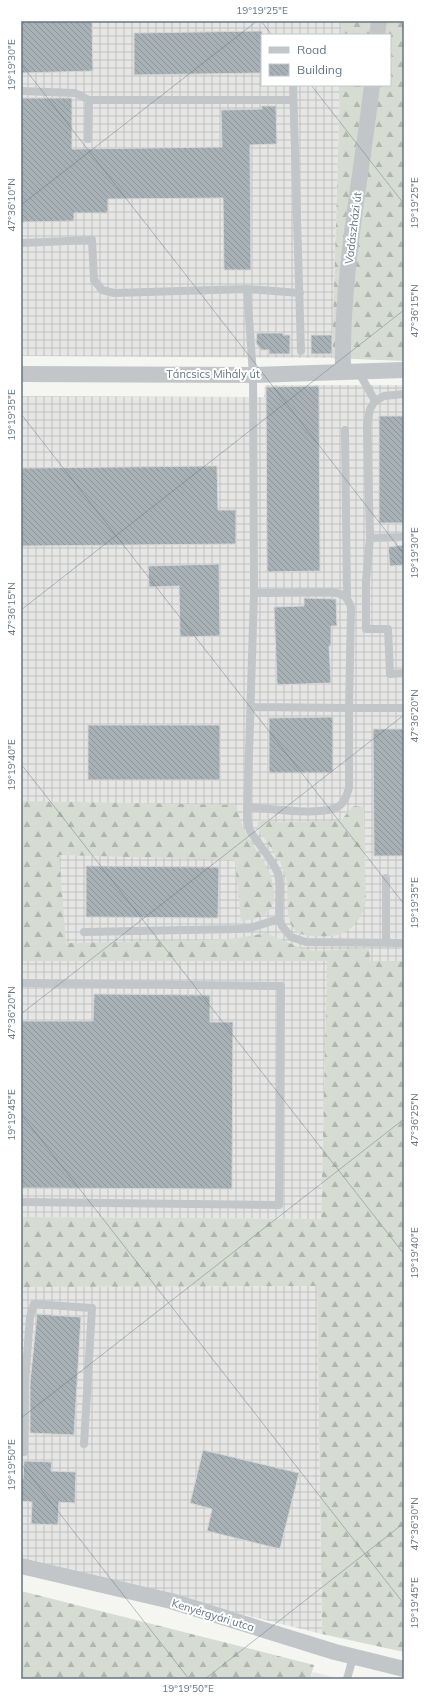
<svg xmlns="http://www.w3.org/2000/svg" width="425" height="1700" font-family="Mulish,sans-serif">
  <style>
    .built { fill: #e6e7e5 }
    .industrial { fill: url(#industrial-grid) }
    .forest { fill: url(#forest-firs) }
    .building { fill: url(#building-back-hatch); stroke: #d6d6d4 }
    .lines { fill: none; stroke-linecap: round; stroke-linejoin: round }
    .service { stroke: #c2c6c9; stroke-width: 8 }
    .minor { stroke: #c2c6c9; stroke-width: 16 }
    .ticks { fill: none; stroke: #647683; stroke-width: 1; stroke-opacity: 0.45 }
    .labels { text-anchor: middle; dominant-baseline: central; stroke-width: 4; stroke-linejoin: round; paint-order: stroke }
    .street-label { font-size: 11px; fill: #647683; stroke: #fff }
    .neatline { fill: none; stroke: #647683; stroke-width: 1.5 }
    .ticks-label { font-size: 10px; text-anchor: middle; fill: #647683 }
  </style>
  <defs>
    <pattern id="industrial-grid" width="8" height="8" patternUnits="userSpaceOnUse"><rect width="8" height="8" fill="#e6e7e5"/><path d="M0 4h8M4 0v8" fill="none" stroke="#bec0bf"/></pattern>
    <pattern id="forest-firs" width="22" height="20" patternUnits="userSpaceOnUse"><rect width="22" height="20" fill="#d6dcd2"/><path d="M5 1l3.5 6h-7zM16 11l3.5 6h-7z" fill="#b1b7b0"/></pattern>
    <pattern id="building-back-hatch" width="6" height="6" patternUnits="userSpaceOnUse"><rect width="6" height="6" fill="#a8b1b6"/><path d="M-1 5l2 2M0 0l6 6M5-1l2 2" fill="none" stroke="#8c9599"/></pattern>
  </defs>
  <rect width="100%" height="100%" fill="#f5f5f1"/>
  <path class="built" d="M313 1672 340 1679H310Z"/>
  <path class="industrial" d="M21 21H341V35H262V85H340L332 358 21 356Z
    M265 385H404V961H327L321 1219 21 1217V396L264 397Z
    M317 1286 322 1634 21 1560V1287Z"/>
  <path class="forest" d="M341 21H404V361L332 358 340 85H390V35H341Z
    M21 801 236 805C239 814 241 823 245 831 256 853 275 870 274 896 273 916 259 919 241 921L235 860 59 855 66 943 209 940 239 938 266 933 303 949 316 951 369 948 370 961H404V1652L322 1634 317 1286 21 1287V1217L321 1219 327 961H21Z
    M353 806 364 807 366 902C361 918 355 930 338 935 329 937 322 936 313 936 277 935 292 896 285 874 281 859 268 845 260 832 257 827 256 823 261 819H266L276 822 337 821 343 818Z
    M21 1591 314 1665 310 1679H21Z"/>
  <path class="building" d="M21 21H92L93 71 21 73Z
    M262 31V73L134 75V33Z
    M21 98H72V149L222 147 221 110 262 109 261 106H276L277 144 250 145 251 270H224L223 198 108 199V213H74V221L21 222Z
    M257 333H283V335H290V354H269V350H261L256 343Z
    M311 335H332V354H311Z
    M319 386 320 571 267 572 266 387Z
    M379 416H404V523H379Z
    M217 466 218 510H236V544L21 546V468Z
    M404 545V565L390 566 388 547Z
    M219 564 220 636 180 637 179 586 149 587 148 566Z
    M304 598 336 599 337 626H331V646H329L331 683 277 685 274 607 304 606Z
    M333 717V773H269V718Z
    M88 725H220V780H88Z
    M373 729H404V856H374Z
    M86 866 219 867 218 918 86 917Z
    M94 994 210 995V1022H233L232 1189 21 1188V1021H93Z
    M37 1314 81 1317 74 1435 30 1433V1383Z
    M203 1450 299 1473 280 1549 207 1531 212 1509 190 1503Z
    M24 1461 52 1462 51 1471 76 1472 75 1503 59 1502 58 1525 31 1524 32 1502 21 1501V1479H23Z"/>
  <g class="lines">
    <path class="service" d="M293 85 301 351
      M21 91 75 93 89 100
      M88 139 89 100H293
      M21 243 92 240 94 280 102 290 114 293 247 289
      M300 293 247 289 253 375 254 593 332 592C343 594 347 596 351 607L349 708H404
      M358 371 375 401 370 409 367 424 370 538 366 581V629H388L390 674 404 673
      M375 401 384 396 404 394
      M345 430 347 597
      M370 538 404 537
      M254 593 247 819 250 831 272 862 278 873 280 885 279 919 282 926 291 937 306 942 404 943
      M247 807C267 808 324 817 339 806 345 802 347 795 349 788V708L251 707
      M386 878V943
      M84 932 238 929 250 928 279 919
      M21 983 281 986 279 1205 21 1202
      M21 1383H25L24 1452
      M25 1383 30 1317 34 1304 92 1308 84 1444
      M347 1679 353 1657"/>
    <path class="minor" d="M377 35 379 21
      M343 371C341 275 361 180 372 85
      M21 374 253 375 404 370
      M21 1566 171 1601 335 1652 404 1669"/>
  </g>
  <path class="ticks" d="M261 21 272 35M21 64 404 554M311 85 404 204M21 205 257 21M21 414 404 904M21 610 404 310M21 764 404 1254M21 1014 404 715M21 1114 404 1604M21 1418 404 1119M21 1464 189 1679M205 1679 404 1523"/>
  <g class="labels">
    <g class="street-label">
      <text transform="translate(353 228) rotate(-83)">Vadászházi út</text>
      <text x="213" y="374">Táncsics Mihály út</text>
      <text transform="translate(213 1615) rotate(17)">Kenyérgyári utca</text>
    </g>
  </g>
  <rect width="425" height="1700" fill="none" stroke="#ffffff" stroke-width="44"/>
  <rect x="261" y="34" width="130" height="52" fill="#ffffff" stroke="#c1c8cd"/>
  <rect x="269" y="47" width="20" height="6" fill="#c2c6c9" stroke="#c1c8cd"/>
  <text x="297" y="54" font-size="12" fill="#647683">Road</text>
  <rect x="269" y="64" width="20" height="12" fill="url(#building-back-hatch)" stroke="#c1c8cd"/>
  <text x="297" y="74" font-size="12" fill="#647683">Building</text>
  <rect x="22" y="22" width="381" height="1656" class="neatline"/>
  <g class="ticks-label">
    <text x="262" y="14">19°19'25"E</text>
    <text transform="translate(11 65) rotate(-90)" y="4">19°19'30"E</text>
    <text transform="translate(414 203) rotate(-90)" y="4">19°19'25"E</text>
    <text transform="translate(11 205) rotate(-90)" y="4">47°36'10"N</text>
    <text transform="translate(414 311) rotate(-90)" y="4">47°36'15"N</text>
    <text transform="translate(11 415) rotate(-90)" y="4">19°19'35"E</text>
    <text transform="translate(414 553) rotate(-90)" y="4">19°19'30"E</text>
    <text transform="translate(11 609) rotate(-90)" y="4">47°36'15"N</text>
    <text transform="translate(414 716) rotate(-90)" y="4">47°36'20"N</text>
    <text transform="translate(11 765) rotate(-90)" y="4">19°19'40"E</text>
    <text transform="translate(414 903) rotate(-90)" y="4">19°19'35"E</text>
    <text transform="translate(11 1013) rotate(-90)" y="4">47°36'20"N</text>
    <text transform="translate(11 1115) rotate(-90)" y="4">19°19'45"E</text>
    <text transform="translate(414 1120) rotate(-90)" y="4">47°36'25"N</text>
    <text transform="translate(414 1253) rotate(-90)" y="4">19°19'40"E</text>
    <text transform="translate(11 1465) rotate(-90)" y="4">19°19'50"E</text>
    <text transform="translate(414 1524) rotate(-90)" y="4">47°36'30"N</text>
    <text transform="translate(414 1603) rotate(-90)" y="4">19°19'45"E</text>
    <text x="188" y="1692">19°19'50"E</text>
  </g>
</svg>
